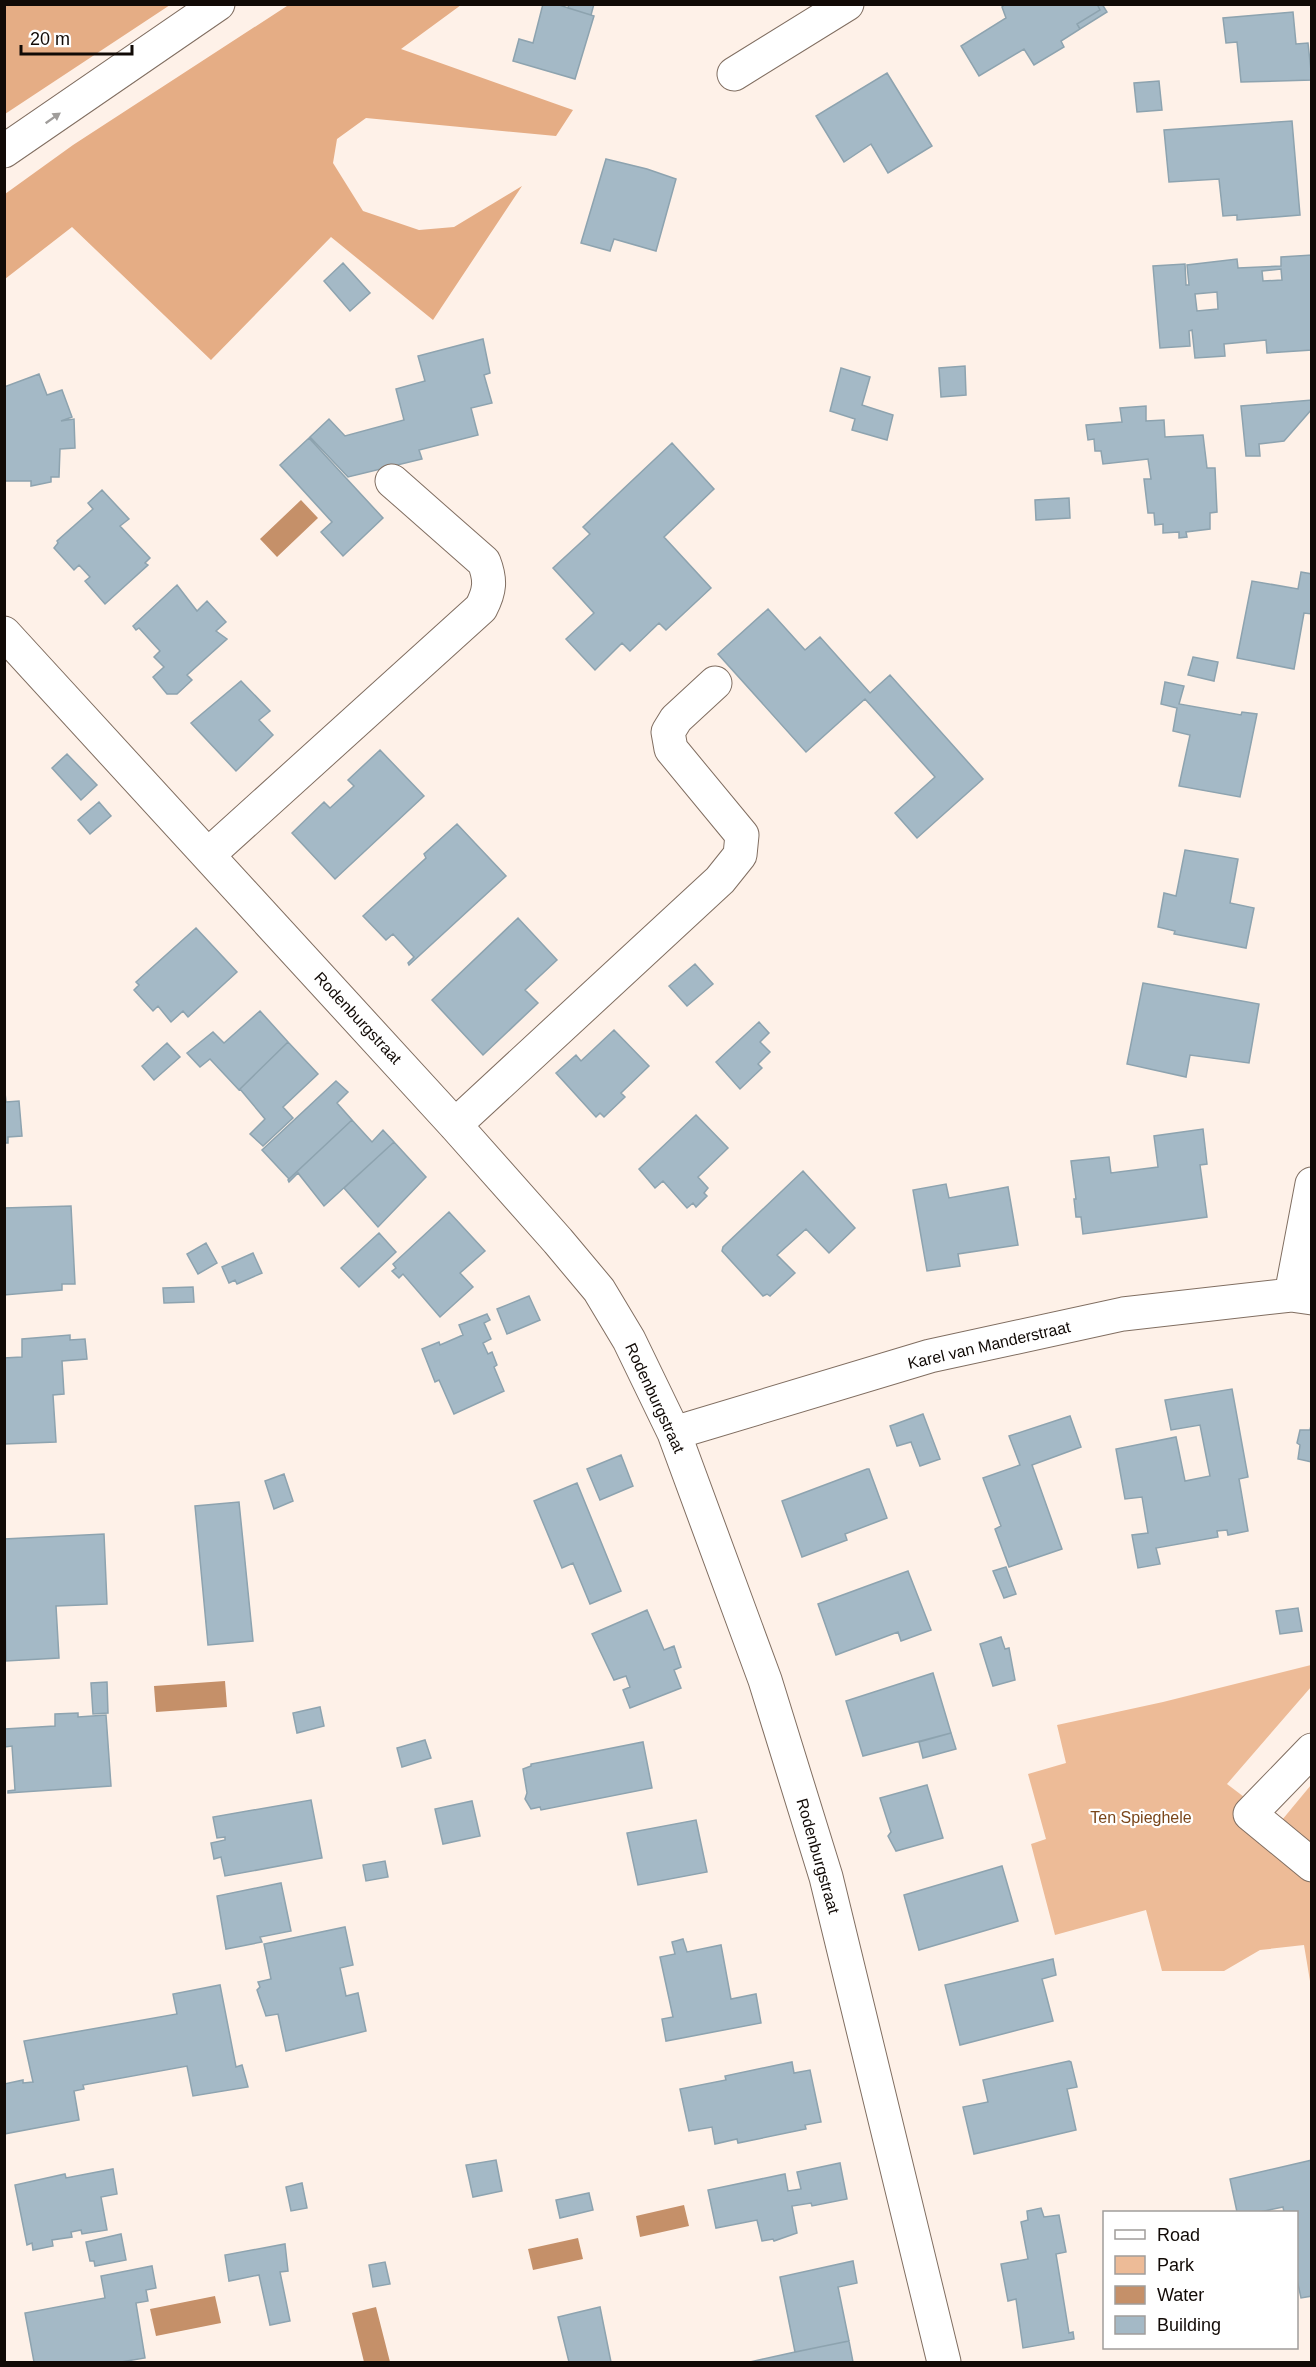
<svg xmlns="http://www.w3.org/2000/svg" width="1316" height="2367" font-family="Helvetica,sans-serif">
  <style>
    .green { fill: #edbb97 }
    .forest { fill: #e5ad85 }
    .water { fill: #c59069 }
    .building { fill: #a4b9c6; stroke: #8da3af; stroke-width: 1.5; fill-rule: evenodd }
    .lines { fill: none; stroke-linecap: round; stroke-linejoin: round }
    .minor-casing { stroke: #806e61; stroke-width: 35 }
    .highway-casing { stroke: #806e61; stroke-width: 35 }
    .minor { stroke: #fff; stroke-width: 33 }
    .highway { stroke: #fff; stroke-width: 33 }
    .oneway { fill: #a09d9b }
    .labels { text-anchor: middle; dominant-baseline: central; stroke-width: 4.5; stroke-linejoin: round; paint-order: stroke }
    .street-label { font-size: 16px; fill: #110a06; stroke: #fff }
    .park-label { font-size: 16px; fill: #7a461a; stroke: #fff }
  </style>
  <rect width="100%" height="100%" fill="#fef1e8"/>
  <path class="green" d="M1311 1665V1687L1227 1784 1248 1800 1267 1838 1311 1785V1987L1304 1945 1260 1950 1224 1971H1162L1146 1910 1055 1935 1031 1844 1046 1839 1028 1774 1066 1763 1057 1725 1163 1702Z"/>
  <path class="forest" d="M5 4H170V5L5 114Z
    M290 4 461 5 401 49 573 110 556 136 366 118 337 139 333 163 363 211 419 230 454 227 522 186 433 320 331 237 211 360 72 227 5 279V194L73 145Z"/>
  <path class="water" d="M301 500 318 518 277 557 260 539Z
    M225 1681 227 1707 156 1712 154 1686Z
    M684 2205 689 2226 640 2237 636 2216Z
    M578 2238 583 2259 533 2270 528 2249Z
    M215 2296 221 2323 156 2336 150 2309Z
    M376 2307 390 2362H364L352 2313Z"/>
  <path class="building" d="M543 4H556L594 16 575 79 513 61 519 39 533 43Z
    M569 4H594L591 15 568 8Z
    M1005 4H1097L1100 10 1077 24 1080 29 1061 41 1064 47 1034 65 1024 49 979 76 961 46 1006 18 1002 7Z
    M1097 4H1102L1107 12 1080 29 1077 24 1100 10Z
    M1293 12 1296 44 1308 43 1312 80 1241 82 1237 42 1226 43 1223 18Z
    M887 73 932 146 888 173 871 144 844 162 816 116Z
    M1159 81 1162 110 1137 112 1134 83Z
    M1292 121 1300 215 1237 220V215L1223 216 1219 179 1169 182 1164 130Z
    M606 159 647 169 676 179 656 251 614 239 610 251 581 243Z
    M1312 255V350L1267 353 1266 340 1224 344 1225 356 1195 358 1192 330 1189 331 1190 346 1160 348 1153 266 1185 264 1186 285H1189L1187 265 1237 259 1238 268 1281 266V257ZM1281 269 1282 280 1263 281 1262 271ZM1217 292 1218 309 1197 311 1195 294Z
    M343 263 370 293 350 311 324 281Z
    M483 339 490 373 484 375 492 403 471 408 478 435 419 450 422 459 348 477 310 437 329 419 345 436 404 420 396 389 425 381 418 356Z
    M965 366 966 395 941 397 939 368Z
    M841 368 870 377 862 405 893 415 887 440 852 430 855 419 830 411Z
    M39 374 47 395 62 390 72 417 61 421 74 419 75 448 60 449 59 477H51V482L31 486V481H4V387Z
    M1312 400V409L1284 441 1259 444 1260 456H1246L1241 406Z
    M1146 406V421L1164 420 1165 437 1203 435 1207 468H1215L1217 512 1210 513V529L1186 532 1187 537 1179 538V532L1163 533V524L1155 525 1154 513H1148L1144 479H1151L1148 459 1103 464 1101 451H1095L1094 439 1088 440 1086 425 1122 422 1120 408Z
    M309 438 383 518 343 556 321 532 332 522 280 465Z
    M672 443 714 489 664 537 711 588 666 630 659 623 630 651 622 643 595 670 566 639 594 613 553 568 590 534 583 527Z
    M102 490 129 519 120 526 150 558 145 563 148 565 105 604 85 581 90 577 79 565 74 570 54 548 58 543 57 541 93 509 88 503Z
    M1069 498 1070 518 1036 520 1035 500Z
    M1301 572 1312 574V614L1304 613 1294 669 1237 658 1252 581 1298 589Z
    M177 585 197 611 207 601 226 622 216 631 227 639 187 675 192 680 177 694H167L153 677 164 667 154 657 160 651 139 628 136 630 133 626Z
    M768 609 805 650 820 637 870 693 890 675 983 779 917 838 895 813 935 777 865 699 806 752 718 654Z
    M1193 657 1218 662 1214 681 1188 675Z
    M241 681 270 711 259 720 273 735 236 771 191 723Z
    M1165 682 1184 686 1179 704 1241 715 1242 712 1257 714 1240 797 1179 786 1190 735 1173 731 1177 708 1161 704Z
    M380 750 424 796 335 879 292 833 324 802 330 808 354 786 348 780Z
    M67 754 97 785 81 800 52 768Z
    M99 802 111 816 90 834 78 820Z
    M457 824 506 876 409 965 408 963 414 957 393 934 386 940 363 916 426 858 424 854Z
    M1185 850 1238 859 1230 903 1254 908 1246 948 1174 934 1175 931 1158 927 1164 893 1176 896Z
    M518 918 557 960 525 990 538 1003 483 1055 432 1000Z
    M196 928 237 972 188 1017 183 1011 171 1022 158 1006 153 1011 134 990 139 985 136 982Z
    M695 964 713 984 687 1006 669 986Z
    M1143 983 1259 1004 1249 1063 1190 1055 1186 1077 1127 1064Z
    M260 1011 288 1042 239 1090 210 1059 200 1067 187 1053 213 1032 224 1043Z
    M759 1022 769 1033 760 1042 770 1052 758 1064 762 1068 740 1089 716 1062Z
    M614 1030 649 1066 621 1093 625 1097 604 1117 600 1113 596 1117 556 1073 576 1055 581 1061Z
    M288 1042 318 1074 283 1107 293 1118 263 1146 250 1134 265 1119 240 1089Z
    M167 1043 180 1057 154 1080 142 1066Z
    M336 1081 348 1092 337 1103 352 1120 289 1179 262 1150Z
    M4 1083 6 1102 19 1101 22 1136 8 1137V1143H4Z
    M696 1115 728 1148 698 1177 708 1188 704 1193 707 1196 696 1207 693 1203 687 1208 663 1181 655 1188 639 1169Z
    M352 1120 372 1142 383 1130 394 1142 324 1206 298 1173 289 1182 288 1180Z
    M1203 1129 1207 1164 1200 1165 1207 1217 1083 1234 1081 1217H1076L1074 1199H1076L1071 1161 1109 1157 1111 1173 1158 1167 1154 1136Z
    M394 1142 426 1177 378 1227 344 1188Z
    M803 1171 855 1228 829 1253 806 1229 777 1255 795 1273 770 1296 767 1294 763 1296 722 1251 723 1247Z
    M946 1184 949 1198 1008 1187 1018 1245 958 1254 960 1266 927 1271 913 1190Z
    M71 1206 75 1284H62V1290L4 1295V1208Z
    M449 1212 485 1251 460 1273 473 1287 440 1317 403 1274 399 1278 392 1271 396 1268 393 1264Z
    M379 1233 396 1252 359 1287 341 1268Z
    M206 1243 217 1263 198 1274 187 1254Z
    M253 1253 262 1273 237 1284 235 1280 229 1283 222 1267Z
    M193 1287 194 1302 164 1303 163 1288Z
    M529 1296 540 1320 507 1334 497 1309Z
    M487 1314 490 1320 484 1323 491 1339 483 1343 488 1354 492 1352 497 1365 494 1367 504 1391 454 1414 439 1380 435 1382 422 1349 439 1342 440 1345 463 1335 459 1325Z
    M70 1335V1340L85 1339 87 1359 62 1361 64 1394 53 1395 56 1442 4 1444V1358L22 1357V1339Z
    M1232 1389 1248 1477 1239 1479 1248 1531 1228 1535 1227 1530 1217 1531 1218 1537 1156 1548 1160 1564 1138 1568 1132 1535 1148 1533 1142 1497 1125 1499 1116 1449 1176 1437 1185 1481 1210 1476 1200 1425 1171 1430 1165 1400Z
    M923 1414 940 1459 920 1466 911 1442 897 1446 890 1426Z
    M1070 1416 1081 1447 1032 1465 1062 1549 1009 1567 995 1529 1001 1526 983 1478 1020 1465 1009 1436Z
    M1312 1421V1462L1298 1459 1300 1445 1297 1443 1300 1430H1310Z
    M621 1455 633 1486 600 1500 587 1469Z
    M867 1469H869L887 1518 845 1534 847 1540 802 1557 782 1501Z
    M284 1474 293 1501 274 1509 265 1481Z
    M577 1483 621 1591 590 1604 573 1563 562 1568 534 1501Z
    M239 1502 253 1641 208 1645 195 1506Z
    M104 1534 107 1604 56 1606 59 1658 6 1661 4 1539Z
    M1006 1567 1016 1594 1004 1598 993 1571Z
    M908 1571 931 1630 901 1641 898 1632 836 1655 818 1604Z
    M1298 1608 1302 1631 1280 1634 1276 1611Z
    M647 1610 664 1650 674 1646 681 1667 674 1670 681 1688 630 1708 623 1690 630 1687 626 1676 614 1680 592 1634Z
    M1001 1637 1005 1649 1009 1648 1015 1680 993 1686 980 1644Z
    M933 1673 951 1733 863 1756 846 1701Z
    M107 1682 108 1713 93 1714 91 1683Z
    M320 1707 324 1726 297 1733 293 1713Z
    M78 1713V1717L106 1715 111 1786 8 1793V1791L15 1790 12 1746 5 1747V1729L55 1726V1714Z
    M951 1733 956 1749 923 1758 919 1742Z
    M425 1740 431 1758 402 1767 397 1748Z
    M643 1742 652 1788 541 1810 540 1807 531 1809 525 1799 527 1793 523 1769 531 1766V1764Z
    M927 1785 943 1838 896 1851 888 1836 891 1832 880 1798Z
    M311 1800 322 1858 225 1876 221 1857 214 1859 211 1843 225 1840V1837L217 1838 213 1817Z
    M472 1801 480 1836 443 1844 435 1809Z
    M696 1820 707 1872 638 1885 627 1833Z
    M385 1861 388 1877 366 1881 363 1865Z
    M1002 1866 1018 1921 919 1950 904 1895Z
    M281 1883 291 1931 260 1937 262 1942 226 1949 217 1896Z
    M345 1927 353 1965 340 1968 346 1996 358 1993 366 2031 286 2051 278 2014 266 2016 257 1990 260 1987 258 1982 271 1979 264 1944Z
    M683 1939 687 1952 721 1945 731 1999 756 1994 761 2023 666 2041 662 2019 673 2017 660 1957 675 1954 672 1942Z
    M1053 1959 1056 1975 1042 1979 1053 2021 960 2045 945 1985Z
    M220 1985 236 2067 242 2065 248 2087 193 2096 187 2066 83 2085 84 2089 74 2091 79 2120 4 2134V2084L23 2080V2083L33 2082 24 2041 177 2014 173 1994Z
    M1069 2061 1071 2062 1077 2087 1067 2089 1076 2130 974 2154 963 2107 988 2102 983 2080Z
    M792 2062 794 2073 810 2070 821 2122 805 2125 806 2129 738 2143 737 2139 715 2144 712 2127 689 2131 680 2089 726 2080 725 2076Z
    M496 2160 502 2191 473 2197 466 2165Z
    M1312 2160V2296L1301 2298 1296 2275V2212H1284L1283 2207 1260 2212H1237L1230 2179Z
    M840 2163 847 2199 812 2206 811 2203 792 2206 797 2233 774 2241 773 2239 762 2241 757 2220 716 2228 708 2190 785 2174 788 2191 801 2189 797 2172Z
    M113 2169 117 2194 101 2197 107 2230 82 2234 81 2230 71 2232 72 2237 52 2240 53 2246 33 2250 32 2243 27 2245 15 2185 65 2174 66 2178Z
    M302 2183 307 2208 291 2211 286 2187Z
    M589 2193 593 2210 560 2218 556 2200Z
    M1041 2208 1044 2217 1059 2215 1066 2252 1056 2254 1069 2333 1073 2332 1074 2339 1023 2348 1016 2299 1008 2301 1001 2264 1028 2259 1021 2222 1028 2220 1027 2211Z
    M121 2234 126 2260 95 2266 94 2261H90L86 2242Z
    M285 2244 288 2271 280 2272 290 2321 270 2325 259 2275 229 2281 225 2255Z
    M853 2261 857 2283 838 2287 849 2341 795 2352 780 2277Z
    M385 2262 390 2284 373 2287 369 2265Z
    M152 2266 156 2288 146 2290 148 2301 136 2303 145 2358 121 2362H34L25 2313 105 2298 101 2276Z
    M600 2307 611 2362H569L558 2317Z
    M849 2341 853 2362H750L795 2352Z"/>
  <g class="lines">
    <g class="minor-casing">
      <path id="minor" d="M734 74 847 4
        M4 633 455 1125 558 1241 599 1290 629 1340 674 1433 765 1680 826 1877 944 2362
        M208 855 481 608C490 591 491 580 484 562L392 481
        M455 1125 720 880 740 855 742 835 671 749 668 732 676 719 715 683
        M1291 1295 1312 1184
        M674 1433 930 1356 1123 1314 1291 1295 1312 1298
        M1312 1750 1250 1814 1312 1865"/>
    </g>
    <g class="highway-casing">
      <path id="highway" d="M4 151 218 4"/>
    </g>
    <use href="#minor" class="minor"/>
    <use href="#highway" class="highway"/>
  </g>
  <defs><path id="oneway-solid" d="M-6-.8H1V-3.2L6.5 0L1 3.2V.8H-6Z" transform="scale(1.5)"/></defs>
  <use class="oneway" href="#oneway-solid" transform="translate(53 118) rotate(-35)"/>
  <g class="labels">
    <g class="street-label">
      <text transform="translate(358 1018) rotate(47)">Rodenburgstraat</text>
      <text transform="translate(989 1345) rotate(-13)">Karel van Manderstraat</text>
      <text transform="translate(655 1398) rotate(65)">Rodenburgstraat</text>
      <text transform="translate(818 1856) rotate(74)">Rodenburgstraat</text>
    </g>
    <g class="park-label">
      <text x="1141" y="1817">Ten Spieghele</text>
    </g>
  </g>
  <rect width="1316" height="2367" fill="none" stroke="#110a06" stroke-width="12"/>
  <rect x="1103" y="2211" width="195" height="138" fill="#ffffff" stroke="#a09d9b" stroke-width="1.5"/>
  <rect x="1115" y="2230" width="30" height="9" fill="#ffffff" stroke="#a09d9b" stroke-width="1.5"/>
  <text x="1157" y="2241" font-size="18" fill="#110a06">Road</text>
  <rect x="1115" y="2256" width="30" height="18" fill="#edbb97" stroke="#a09d9b" stroke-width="1.5"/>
  <text x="1157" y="2271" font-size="18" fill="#110a06">Park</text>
  <rect x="1115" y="2286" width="30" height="18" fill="#c59069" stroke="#a09d9b" stroke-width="1.5"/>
  <text x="1157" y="2301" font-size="18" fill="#110a06">Water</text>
  <rect x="1115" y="2316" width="30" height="18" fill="#a4b9c6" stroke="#a09d9b" stroke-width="1.5"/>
  <text x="1157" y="2331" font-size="18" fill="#110a06">Building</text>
  <path d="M21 45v9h111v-9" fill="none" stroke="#110a06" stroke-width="3"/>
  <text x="30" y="45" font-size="18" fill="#110a06" stroke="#ffffff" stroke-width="4.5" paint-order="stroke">20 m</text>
</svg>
